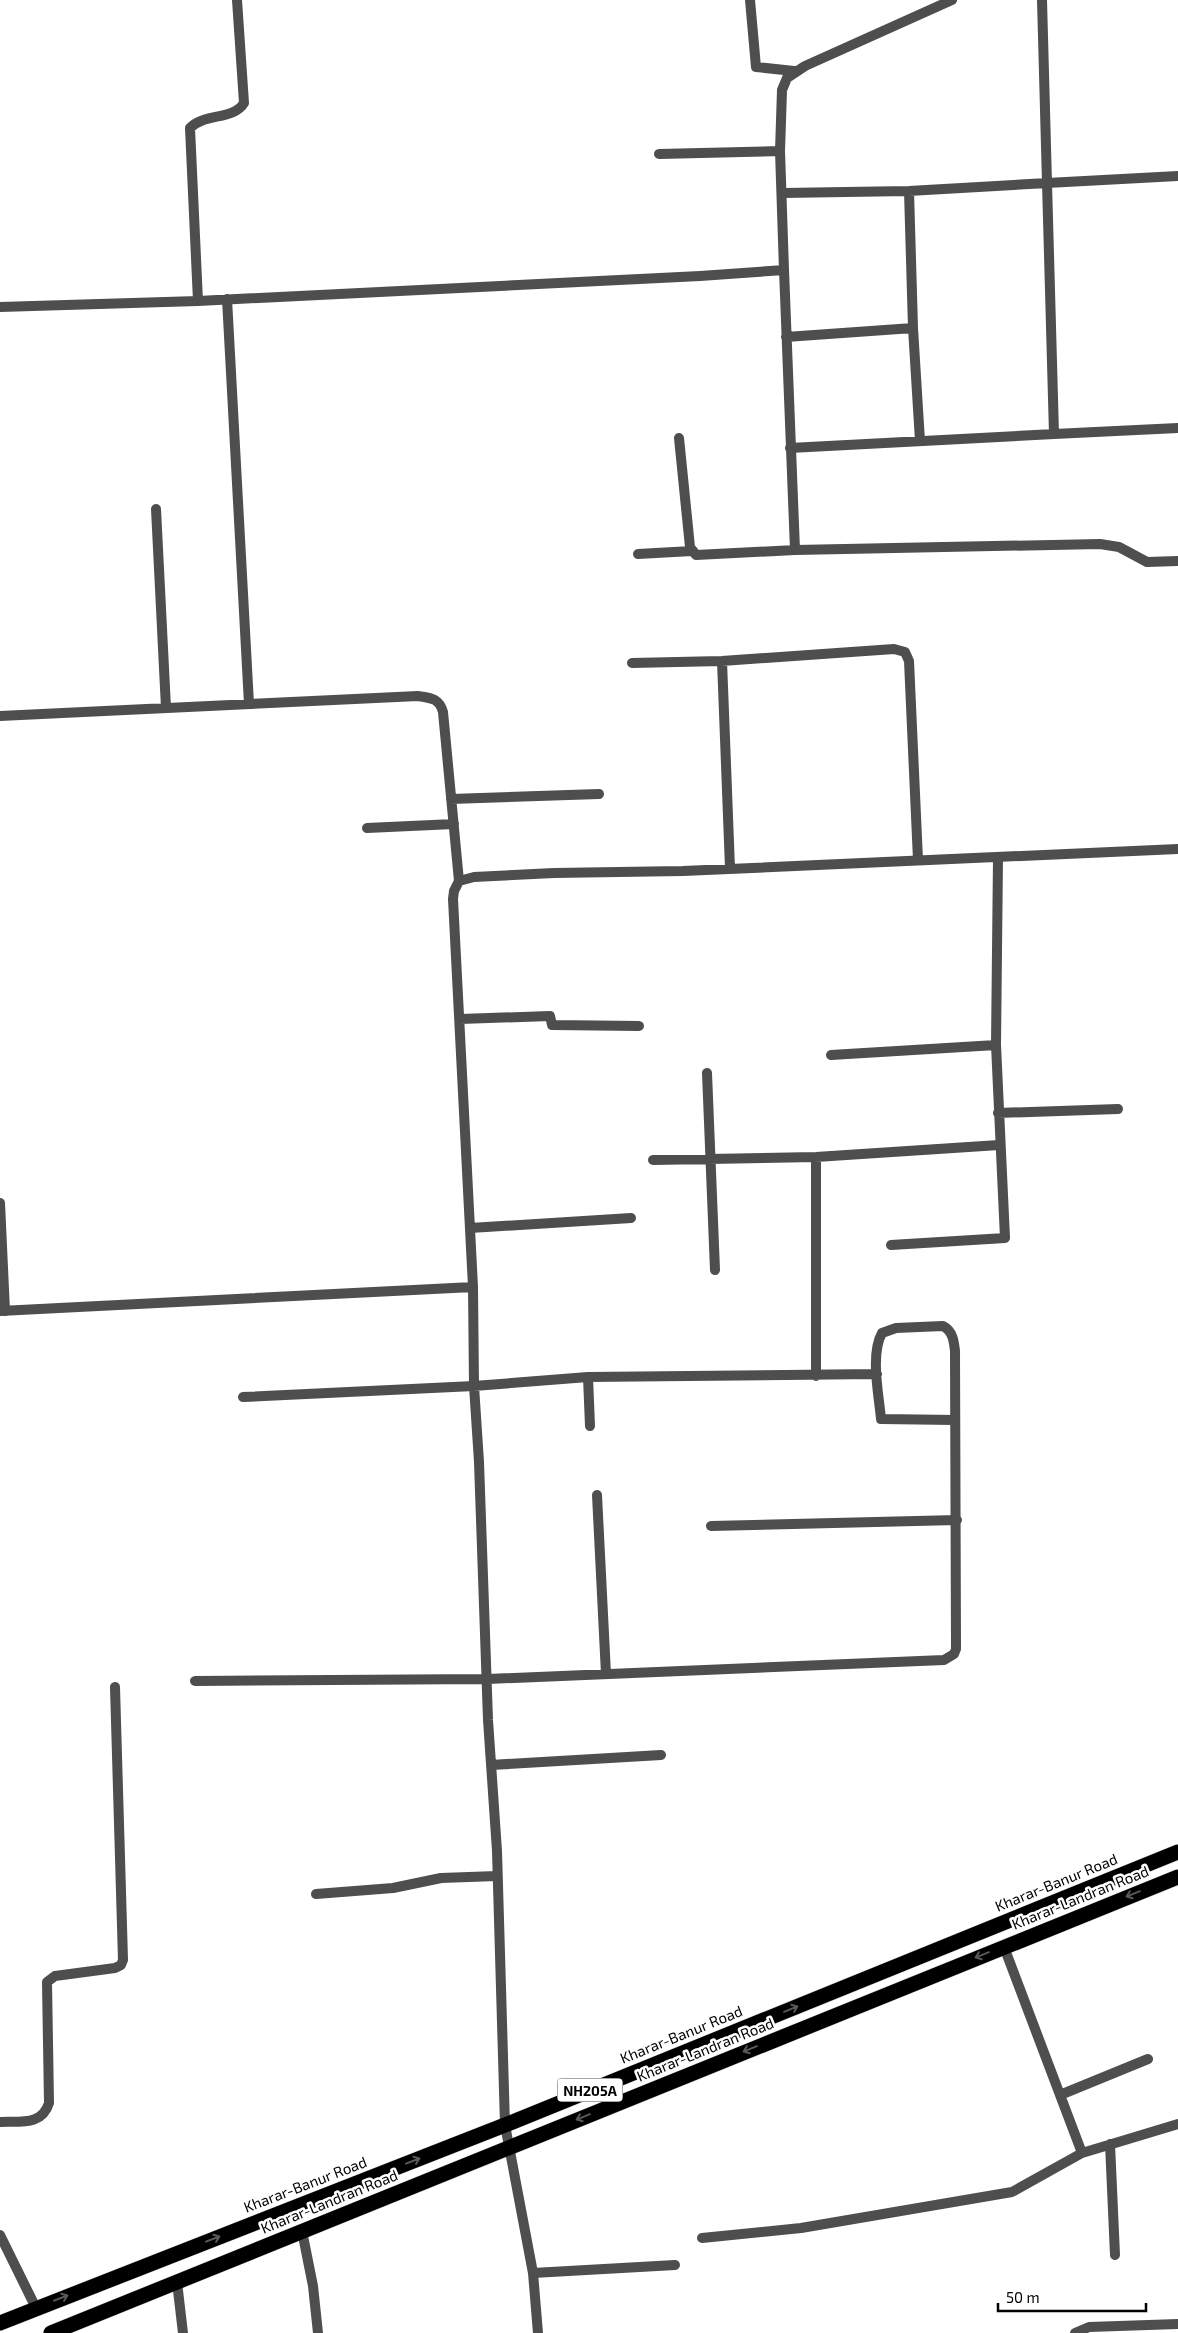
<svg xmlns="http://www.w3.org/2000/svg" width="1178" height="2333" font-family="'Exo 2',sans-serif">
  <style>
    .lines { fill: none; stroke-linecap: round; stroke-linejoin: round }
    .highway-casing { stroke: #dbdbdb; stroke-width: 16 }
    .lane { stroke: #4e4e4e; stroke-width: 10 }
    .street { stroke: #4e4e4e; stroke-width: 10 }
    .highway { stroke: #000; stroke-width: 15 }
    .oneway { stroke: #595959 }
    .labels { text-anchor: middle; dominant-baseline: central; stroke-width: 5; stroke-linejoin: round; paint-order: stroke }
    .shield { fill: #fff; stroke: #4c4c4c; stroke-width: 1 }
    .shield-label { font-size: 14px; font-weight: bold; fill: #000 }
    .street-label { font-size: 15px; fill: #000; stroke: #fff }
  </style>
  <rect width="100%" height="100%" fill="#fff"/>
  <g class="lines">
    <g class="highway-casing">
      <path id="highway" d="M0 2323 505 2125 1178 1852
        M51 2333 1178 1877"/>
    </g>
    <path class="lane" d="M0 1203 5 1311"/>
    <path class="street" d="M750 0 756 67 794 71
      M1042 0 1047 183 1178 176
      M659 154 780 151
      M783 193 909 191 1047 183 1054 434 1178 428
      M784 270 795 550
      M227 299 249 704
      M198 301 190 128C204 113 234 120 244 103L237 0
      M0 307 198 301 700 276 784 270 780 151 782 90 787 78 805 66 952 0
      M913 328 920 441
      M786 337 913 328 909 191
      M679 438 690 547 696 555 795 550 1100 544 1119 547 1147 562 1178 561
      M790 448 1054 434
      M156 509 166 708
      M638 554 692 551
      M722 661 730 868
      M632 663 722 661 894 649 905 652 909 661 918 860
      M0 716 418 696C431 698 439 698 443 712L459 881
      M451 799 599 794
      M367 828 454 824
      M460 1019 550 1016 552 1025 639 1026
      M831 1055 996 1045
      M707 1073 715 1270
      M998 1113 1118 1109
      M653 1160 816 1157 999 1145
      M470 1228 631 1218
      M891 1245 1005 1238 996 1045 998 858
      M0 1311 473 1287
      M816 1376V1157
      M588 1377 590 1426
      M243 1397 474 1386 588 1377 877 1374
      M597 1495 606 1674
      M711 1526 957 1520
      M195 1681 488 1679 944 1660 954 1654 956 1649 955 1351C954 1342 953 1331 943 1326L896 1328 882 1333C870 1354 879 1396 881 1419L955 1420
      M491 1765 661 1755
      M316 1894 393 1888 441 1878 497 1876
      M1060 2095 1148 2059
      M0 2122C20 2121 42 2126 49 2103L47 1982 55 1976 115 1968 121 1965 123 1960 115 1687
      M1110 2144 1115 2255
      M1082 2153 1178 2124
      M302 2231 313 2286 318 2333
      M0 2235 36 2308
      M702 2238 801 2228 1012 2192 1082 2153 1004 1947
      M533 2273 675 2265
      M177 2282 183 2333
      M538 2333 533 2273 505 2125 497 1851 488 1720 479 1462 474 1386 473 1287 453 899 454 891 459 881 474 877 554 873 683 871 1178 849
      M1075 2333 1089 2327 1178 2324"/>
    <use href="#highway" class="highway"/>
  </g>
  <defs><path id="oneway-shaft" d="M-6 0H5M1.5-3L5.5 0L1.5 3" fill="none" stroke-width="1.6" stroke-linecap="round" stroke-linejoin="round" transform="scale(1.25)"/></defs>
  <g class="oneway">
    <use href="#oneway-shaft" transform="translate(1133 1894) rotate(158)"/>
    <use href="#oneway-shaft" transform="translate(982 1955) rotate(158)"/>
    <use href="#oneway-shaft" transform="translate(791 2009) rotate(-22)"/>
    <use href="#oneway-shaft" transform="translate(750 2049) rotate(158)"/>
    <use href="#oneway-shaft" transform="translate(583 2117) rotate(158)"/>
    <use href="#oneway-shaft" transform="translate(413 2161) rotate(-21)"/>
    <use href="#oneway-shaft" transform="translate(213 2239) rotate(-21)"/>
    <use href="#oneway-shaft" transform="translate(61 2298) rotate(-21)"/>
  </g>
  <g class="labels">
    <rect class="shield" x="557.5" y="2078.5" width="65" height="23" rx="4"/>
    <g class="shield-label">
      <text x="590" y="2090">NH205A</text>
    </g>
    <g class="street-label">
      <text transform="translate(1056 1882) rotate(-22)">Kharar-Banur Road</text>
      <text transform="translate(1080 1897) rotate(-22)">Kharar-Landran Road</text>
      <text transform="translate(681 2034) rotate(-22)">Kharar-Banur Road</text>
      <text transform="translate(705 2049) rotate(-22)">Kharar-Landran Road</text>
      <text transform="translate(305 2184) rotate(-21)">Kharar-Banur Road</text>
      <text transform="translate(329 2201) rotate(-22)">Kharar-Landran Road</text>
    </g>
  </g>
  <path d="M998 2303v8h148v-8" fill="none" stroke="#000000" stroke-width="2.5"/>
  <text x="1006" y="2303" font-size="15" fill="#000000" stroke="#ffffff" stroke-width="4" paint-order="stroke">50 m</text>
</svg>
